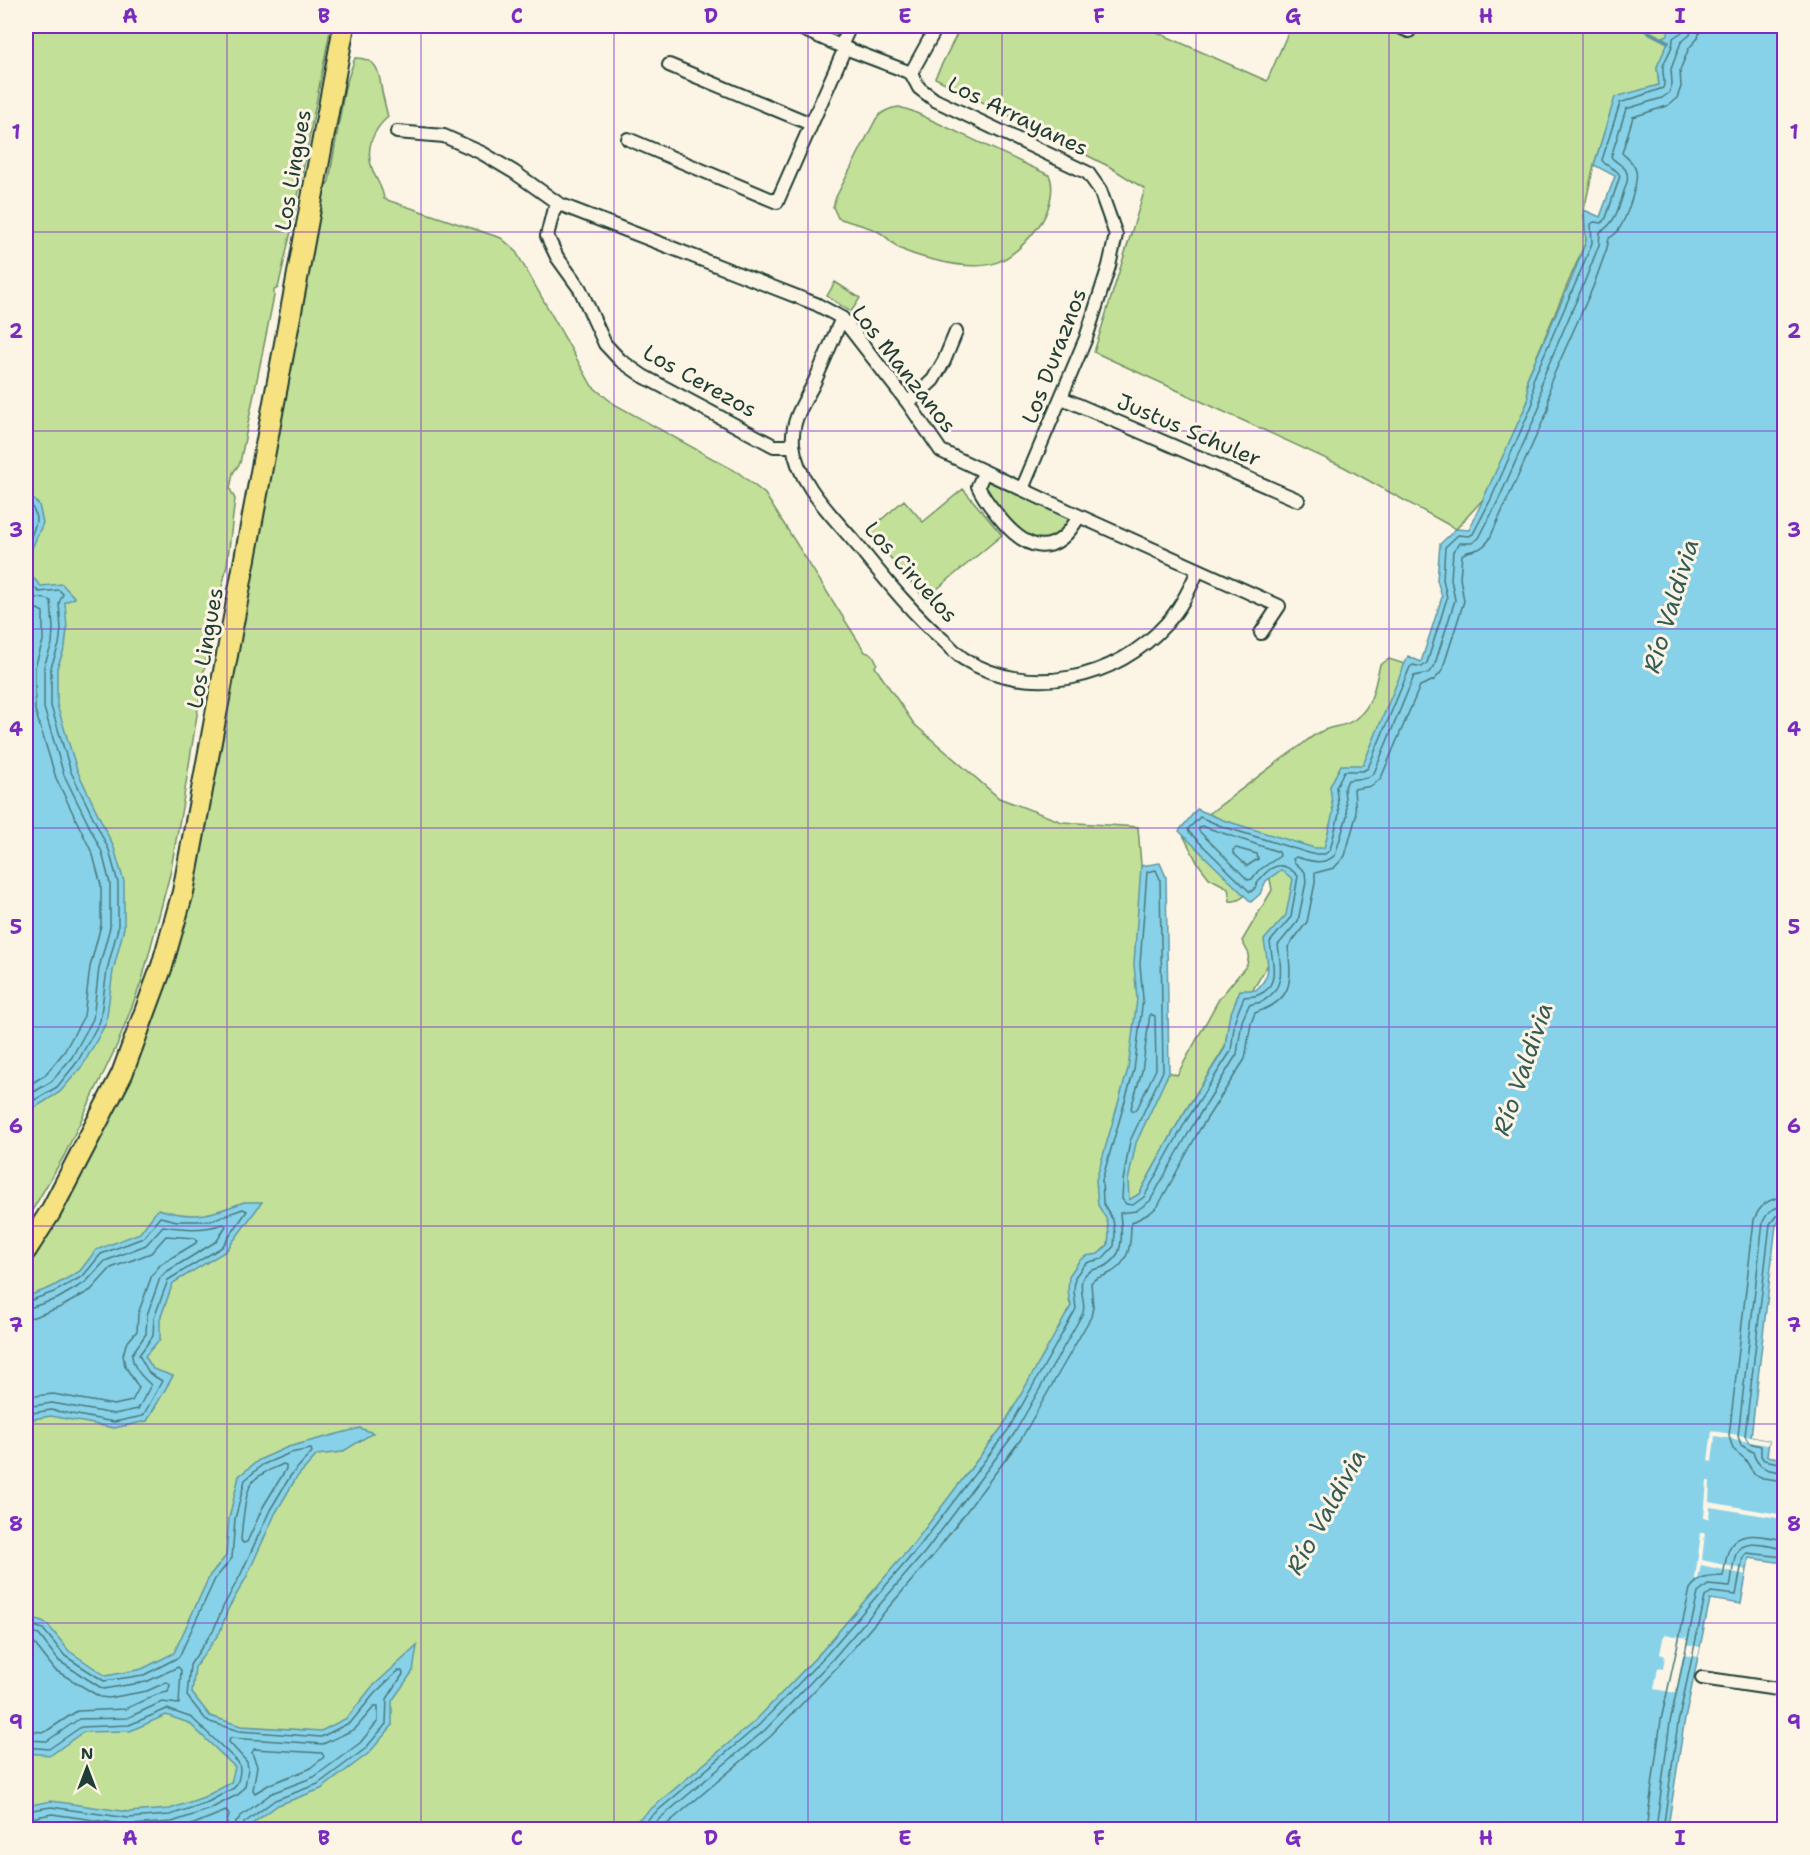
<svg xmlns="http://www.w3.org/2000/svg" width="1810" height="1855" font-family="'Shantell Sans',sans-serif">
  <style>
    .green { fill: #c2e098; stroke: #708e66; stroke-width: 1.5 }
    .water { fill: #88d2e9; stroke: #5e96a1; stroke-width: 1.5 }
    .pier { fill: #fcf5e5 }
    .lines { fill: none; stroke-linecap: round; stroke-linejoin: round }
    .shore { stroke: #49797c; stroke-width: 1.5 }
    .stream { stroke: #5e96a1; stroke-width: 4 }
    .minor-casing { stroke: #1f3d34; stroke-width: 16 }
    .primary-casing { stroke: #1f3d34; stroke-width: 24 }
    .minor { stroke: #fcf5e5; stroke-width: 12 }
    .primary { stroke: #f7e281; stroke-width: 20 }
    .grid { fill: none; stroke: #7b2cbf; stroke-width: 1.5; stroke-opacity: 0.55 }
    .labels { text-anchor: middle; dominant-baseline: central; stroke-width: 6; stroke-linejoin: round; paint-order: stroke }
    .street-label { font-size: 22px; fill: #1f3d34; stroke: #fcf5e5 }
    .water-label { font-size: 24px; font-style: italic; fill: #345b58; stroke: #fcf5e5 }
    .neatline { fill: none; stroke: #7b2cbf; stroke-width: 2 }
    .grid-label { font-size: 20px; text-anchor: middle; font-weight: bold; fill: #7b2cbf }
  </style>
  <rect width="100%" height="100%" fill="#fcf5e5"/>
  <filter id="ink" filterUnits="userSpaceOnUse"><feTurbulence type="fractalNoise" baseFrequency=".0167" numOctaves="2"/><feDisplacementMap in="SourceGraphic" scale="12" xChannelSelector="R" yChannelSelector="G"/><feConvolveMatrix kernelMatrix="1 2 1 2 8 2 1 2 1" color-interpolation-filters="sRGB"/></filter>
  <g filter="url(#ink)">
    <path class="green" d="M26 26H301L308 30 312 26H331L292 227 278 288 274 290V296L240 463 233 473 230 489 235 499 227 565 207 653 183 802 170 874 142 980 118 1043 64 1156 26 1221Z
      M961 26H1143L1267 81 1291 26H1682L1675 29 1657 67 1659 85 1639 91 1610 114 1594 165 1584 210 1586 241 1527 379 1528 401 1486 496 1456 529 1344 467 1094 352 1145 189 1110 167 935 78Z
      M355 58C379 58 379 73 382 92 384 100 386 109 388 117 373 130 365 148 372 168 375 179 383 187 384 199L501 238 515 250 592 386 614 404 739 473 765 494 865 652 873 655 877 663 875 667 914 724 999 798 1062 822 1138 827 1141 865 1148 869 1164 1082 1169 1072 1177 1075 1219 999 1247 965 1249 954 1242 941 1272 890 1270 879C1251 876 1248 904 1230 901L1228 888 1209 878 1197 862 1182 833C1222 806 1259 774 1300 746 1307 740 1318 732 1327 729 1340 725 1349 726 1360 715 1374 702 1375 682 1380 665L1389 659 1408 665 1346 834 1227 1033 1225 1047 1181 1118 1139 1194C1122 1204 1110 1226 1108 1245L1098 1255 1069 1300 1071 1306 1026 1388 1003 1426 915 1543 822 1651 767 1709 738 1742 634 1829 26 1830V1252L51 1214 159 973 322 184 327 185 329 181 345 87Z
      M899 107 912 111 1049 175C1056 189 1048 215 1038 227 1008 267 986 272 938 261 925 258 911 255 899 248 891 243 886 235 877 231 865 225 851 223 838 218L833 207 836 197 876 119C882 111 889 108 899 107Z
      M835 282 860 298 851 312 827 296Z
      M987 481 1071 519 1056 538 1039 544 1022 538 982 489Z
      M963 489 1002 535 925 599 868 531 904 500 923 522Z"/>
    <path class="water" d="M1669 26 1675 29 1682 26H1784V1219L1780 1220 1776 1225 1751 1437 1769 1441 1767 1456 1784 1459V1563L1749 1558 1741 1604 1710 1599 1684 1724 1668 1827 1680 1829 626 1830 755 1721 822 1651 914 1543 1003 1426 1071 1306 1068 1292 1069 1276 1079 1261 1086 1256 1098 1254 1108 1245 1109 1233 1107 1220 1098 1205 1096 1180 1128 1069 1137 999 1134 964 1141 866 1160 863 1166 877 1169 1072 1136 1143 1128 1181 1129 1200 1139 1194 1181 1118 1225 1048 1229 1018 1240 990H1256C1274 974 1267 962 1264 940L1286 915 1293 879 1281 870 1266 881 1260 894 1251 902 1179 831 1197 809 1223 820 1314 848H1324L1333 813 1330 786 1341 765H1363L1408 656 1421 662 1442 597 1437 580 1440 544 1456 529 1469 530 1528 401 1527 379 1572 278 1586 241 1584 210 1600 217 1615 176 1594 165 1615 97 1659 85 1657 67 1668 42 1663 37 1668 35Z
      M26 492 39 505 43 523 32 548 30 575 41 586 62 584 75 598 65 602 67 629 65 647 57 668V705L77 770 114 848 124 882V928L113 971 106 1023 83 1065 60 1092 34 1108 26 1112V679L28 668 26 662Z
      M244 1202H262L226 1251 173 1283 160 1319V1339L145 1356 153 1369 173 1376 147 1421 114 1428 51 1416 26 1420V1297L52 1287 80 1271 96 1250 140 1233 158 1209C194 1220 210 1215 244 1202Z
      M360 1428 373 1433 342 1452 317 1455 296 1478 275 1514 246 1578 228 1609 220 1632 195 1667 192 1693 210 1716 241 1726 321 1731 347 1718 371 1688 417 1646 413 1671 392 1701V1726L369 1753 321 1789 278 1805 245 1829H26V1806L51 1801 129 1812 170 1809 204 1797 231 1783 235 1767 189 1723 166 1715 130 1731 83 1732 51 1755 26 1753V1616L47 1624 69 1651 106 1676 142 1669 174 1653 210 1575 226 1556 229 1518 239 1476 259 1460 288 1447Z"/>
    <path class="pier" d="M1712 1431 1751 1437 1769 1441 1768 1445 1715 1436 1712 1462 1708 1461Z
      M1707 1481H1710L1709 1502 1784 1515V1519L1710 1507 1709 1518H1704Z
      M1701 1533H1705L1702 1560 1746 1570V1575L1701 1565 1698 1579H1695Z
      M1664 1634 1687 1638 1686 1644 1700 1647 1698 1657 1683 1655 1676 1693 1654 1689 1658 1668 1663 1669 1665 1656 1660 1654Z"/>
    <g class="lines">
      <path class="shore" d="M26 500C48 521 27 532 26 556
        M26 579 39 592 59 590 63 594 59 603 61 629 59 645 51 667V706L71 772 109 850 118 883V928L107 970 100 1021 78 1061 57 1087 26 1105
        M26 590C39 604 42 595 51 601L53 629 52 644 44 666V708L64 775 102 852 110 884V927L99 968 93 1019 72 1057 52 1081 26 1097
        M26 603 43 612V641L35 667V710L56 778 93 855 101 885V925L90 967 84 1016 64 1052 45 1075 26 1087
        M1202 826 1279 852 1280 856 1258 871 1252 879 1248 880 1199 831V828Z
        M1236 848 1257 854 1258 859 1247 866 1233 853V850Z
        M1150 1014 1155 1016 1156 1069 1137 1109 1133 1111 1131 1108 1142 1071Z
        M1784 1197C1769 1198 1759 1206 1754 1220L1729 1436 1733 1449 1745 1459 1754 1474 1763 1478 1784 1481
        M1784 1206C1774 1207 1767 1212 1763 1222L1738 1436 1741 1445 1753 1452C1757 1469 1769 1471 1784 1472
        M1784 1214 1776 1216 1770 1224 1745 1436 1749 1443 1761 1446V1456L1764 1460 1784 1464
        M26 1302 54 1292 83 1276 101 1254 143 1238 160 1217 177 1221H209L243 1209 247 1211 222 1247 168 1280 154 1318 153 1336 139 1355 149 1373 162 1381 143 1416 114 1422 51 1410 26 1414
        M26 1309 57 1299 86 1282 105 1261 146 1245 163 1226C183 1229 203 1231 223 1224L226 1226 217 1241 166 1272 160 1278 147 1315 146 1334 132 1354C132 1367 142 1377 151 1385L138 1409 114 1414 52 1403 26 1407
        M26 1318 34 1317 61 1307 91 1290 111 1268 151 1253 166 1236 195 1238 197 1240 196 1243 161 1264 152 1275 138 1314 137 1331 126 1344 123 1355 125 1366 139 1388 132 1401 114 1405 53 1394 26 1397
        M283 1464 286 1465V1469L263 1507 247 1542 243 1543 241 1540C242 1527 245 1495 251 1484 257 1474 273 1469 283 1464Z
        M26 1623 43 1629 65 1656 104 1681 144 1675 179 1657 215 1579 232 1558 235 1519 245 1480 262 1465 290 1453 311 1449 312 1452 291 1475 270 1510 240 1576 223 1607 214 1629 190 1665 187 1696 207 1721 239 1731 321 1737 351 1722 375 1693 398 1671H402L403 1674 387 1699 386 1724 365 1749 318 1784 275 1800 244 1823 242 1830
        M26 1631 39 1635 59 1661 103 1689 146 1682 178 1667 181 1670 179 1704 162 1702 127 1718 79 1719 47 1741 26 1740
        M26 1640 34 1643 55 1670 100 1697 109 1698 147 1691 167 1682 170 1685 168 1692 158 1694 125 1709 77 1711 45 1732 26 1731
        M26 1747 49 1749 81 1727 129 1725 167 1709 192 1718 238 1762C242 1769 239 1782 234 1788L206 1803 170 1815 128 1818 51 1807 26 1811
        M254 1749 322 1753 324 1757 309 1769 270 1784 255 1793 253 1790 257 1766 252 1753Z
        M26 1819 52 1814 129 1825 172 1822 208 1810 239 1794 245 1786 248 1769 247 1762 229 1742 230 1738 323 1744 355 1729 374 1707H378V1721L360 1743 314 1777 272 1793 241 1816 236 1822 235 1830
        M26 1828 52 1823 99 1830
        M179 1830 226 1811 229 1815 225 1830
        M635 1830 759 1725 826 1655 919 1547 1008 1430 1076 1309 1074 1291 1075 1277 1084 1265 1089 1262 1102 1259 1114 1246 1115 1233 1113 1220 1103 1203 1102 1180 1134 1070 1143 999 1140 964 1147 872 1156 870 1160 879 1163 1071 1130 1141 1123 1181 1122 1199 1126 1204 1133 1205 1144 1197 1186 1121 1231 1051 1235 1019 1244 997C1248 996 1254 997 1258 995 1281 987 1272 960 1270 942L1291 917 1298 876C1285 862 1274 862 1261 878 1256 883 1257 889 1250 892L1189 832 1188 829 1200 817 1221 826 1312 854H1325L1330 850 1339 814 1336 787 1344 771H1363L1368 768 1410 667 1413 665 1422 667 1427 663 1447 598 1443 579 1445 547 1458 535 1469 536 1473 534 1491 499 1533 403V380L1577 280 1592 243 1591 224 1594 222 1602 223 1606 218 1620 176C1617 167 1606 168 1602 160L1620 103 1663 88C1666 81 1662 75 1663 67 1665 57 1674 49 1673 38L1682 32 1684 26
        M646 1830 765 1730 832 1660 925 1552 1014 1434 1083 1313C1086 1302 1079 1291 1082 1280 1086 1271 1092 1270 1100 1268 1126 1261 1122 1232 1120 1213L1136 1211 1150 1201 1193 1125 1237 1054 1242 1021 1249 1005C1253 1003 1258 1004 1263 1001 1286 988 1281 966 1278 945L1298 921 1306 882 1305 872 1294 862 1293 859 1296 857C1310 861 1324 866 1335 855L1347 816 1344 789 1348 780 1367 778 1374 773 1414 676 1428 673 1434 667 1455 600 1451 579 1453 551 1460 543H1472L1479 538 1498 501 1540 406 1541 382 1584 283 1599 245 1600 232C1618 223 1620 201 1627 182 1630 166 1619 166 1611 157L1626 109 1662 98 1669 93 1672 84 1671 69 1681 42 1690 35 1692 26
        M660 1830 771 1736 838 1666 932 1557 1021 1439 1091 1317 1093 1307 1091 1283C1096 1276 1101 1278 1108 1274 1130 1264 1131 1244 1131 1223L1150 1213 1158 1206 1200 1129 1245 1059 1251 1023 1255 1013C1293 1000 1292 983 1288 947L1307 922 1315 883V873L1334 868 1345 856 1356 816 1354 789 1372 786 1381 778 1420 686 1434 680 1442 671 1464 601 1460 578 1462 555C1471 548 1479 554 1489 540L1548 410 1550 383 1593 287 1607 248 1609 238C1613 236 1617 233 1619 229 1626 219 1639 182 1636 171 1634 162 1627 158 1622 153L1633 117 1667 106 1677 98 1681 87 1680 70 1689 48 1698 38 1701 26
        M1646 1830 1661 1720 1690 1589C1699 1576 1709 1577 1723 1576 1725 1568 1725 1560 1728 1552 1736 1527 1766 1537 1784 1540
        M1656 1830 1670 1722 1698 1593 1708 1585 1730 1587C1733 1576 1732 1564 1736 1554 1743 1537 1771 1547 1784 1549
        M1663 1830 1678 1723 1705 1597 1711 1592 1736 1595 1743 1557 1747 1553 1784 1557"/>
      <path class="stream" d="M1637 26 1668 42"/>
      <g class="minor-casing">
        <path id="minor" d="M795 26 845 48 911 73 919 88 935 100 1088 173 1100 190 1116 235 1109 266 1086 338 1022 489
          M1397 26 1409 31
          M841 46 850 26
          M669 65 811 124
          M911 73 937 26
          M397 132 444 136 482 153 514 172 559 204 816 304 842 318 908 403 941 451 1079 516 1279 606 1261 633
          M628 139 777 202 845 48
          M559 204 553 212 547 236 557 257 580 289 605 344 620 360 643 376 774 446H793
          M842 318C832 341 823 363 813 385 803 404 791 421 793 444 797 484 834 517 858 546 885 579 911 612 943 640 950 646 956 654 964 659 1029 699 1116 680 1166 624 1181 608 1190 589 1198 570
          M1062 398 1298 500
          M908 403 933 380 944 361 956 332
          M984 473 978 486C983 498 991 507 999 517 1026 551 1055 560 1079 516
          M1702 1678 1784 1690"/>
      </g>
      <g class="primary-casing">
        <path id="primary" d="M26 1250 51 1211 122 1074 162 966 183 892 344 26"/>
      </g>
      <use href="#minor" class="minor"/>
      <use href="#primary" class="primary"/>
    </g>
  </g>
  <path class="grid" d="M227 26V1830M421 26V1830M614 26V1830M808 26V1830M1002 26V1830M1196 26V1830M1389 26V1830M1583 26V1830M26 232H1784M26 431H1784M26 629H1784M26 828H1784M26 1027H1784M26 1226H1784M26 1424H1784M26 1623H1784"/>
  <g class="labels">
    <g class="street-label">
      <text transform="translate(1018 116) rotate(26)">Los Arrayanes</text>
      <text transform="translate(293 170) rotate(-80)">Los Lingues</text>
      <text transform="translate(1054 356) rotate(-69)">Los Duraznos</text>
      <text transform="translate(904 369) rotate(52)">Los Manzanos</text>
      <text transform="translate(700 381) rotate(29)">Los Cerezos</text>
      <text transform="translate(1189 430) rotate(23)">Justus Schuler</text>
      <text transform="translate(911 572) rotate(48)">Los Ciruelos</text>
      <text transform="translate(205 648) rotate(-80)">Los Lingues</text>
    </g>
    <g class="water-label">
      <text transform="translate(1671 606) rotate(-73)">Río Valdivia</text>
      <text transform="translate(1523 1069) rotate(-71)">Río Valdivia</text>
      <text transform="translate(1326 1512) rotate(-61)">Río Valdivia</text>
    </g>
  </g>
  <rect width="1810" height="1855" fill="none" stroke="#fcf5e5" stroke-width="66"/>
  <g transform="translate(87 1768)" stroke="#fcf5e5" stroke-width="4.5" paint-order="stroke">
  <path d="M0-4.5L10 22L0 15L-10 22Z" fill="#1f3d34"/>
  <text y="-9" font-size="16" font-weight="bold" text-anchor="middle" fill="#1f3d34">N</text>
  </g>
  <rect x="33" y="33" width="1744" height="1789" class="neatline"/>
  <g class="grid-label">
    <text x="130" y="23">A</text>
    <text x="324" y="23">B</text>
    <text x="517" y="23">C</text>
    <text x="711" y="23">D</text>
    <text x="905" y="23">E</text>
    <text x="1099" y="23">F</text>
    <text x="1293" y="23">G</text>
    <text x="1486" y="23">H</text>
    <text x="1680" y="23">I</text>
    <text x="16" y="139">1</text>
    <text x="1794" y="139">1</text>
    <text x="16" y="338">2</text>
    <text x="1794" y="338">2</text>
    <text x="16" y="537">3</text>
    <text x="1794" y="537">3</text>
    <text x="16" y="736">4</text>
    <text x="1794" y="736">4</text>
    <text x="16" y="934">5</text>
    <text x="1794" y="934">5</text>
    <text x="16" y="1133">6</text>
    <text x="1794" y="1133">6</text>
    <text x="16" y="1332">7</text>
    <text x="1794" y="1332">7</text>
    <text x="16" y="1531">8</text>
    <text x="1794" y="1531">8</text>
    <text x="16" y="1729">9</text>
    <text x="1794" y="1729">9</text>
    <text x="130" y="1845">A</text>
    <text x="324" y="1845">B</text>
    <text x="517" y="1845">C</text>
    <text x="711" y="1845">D</text>
    <text x="905" y="1845">E</text>
    <text x="1099" y="1845">F</text>
    <text x="1293" y="1845">G</text>
    <text x="1486" y="1845">H</text>
    <text x="1680" y="1845">I</text>
  </g>
</svg>
